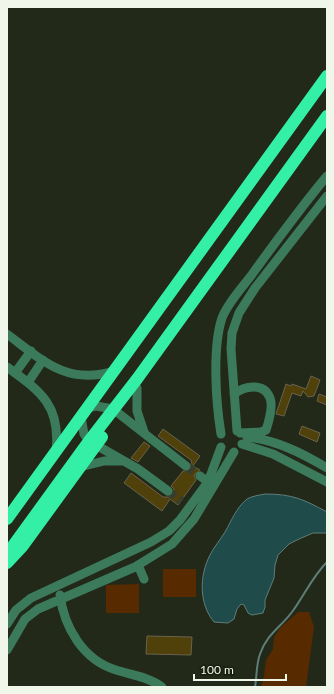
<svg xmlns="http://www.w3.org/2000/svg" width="334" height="694" font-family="Lato,sans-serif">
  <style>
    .green { fill: #572a00 }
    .water { fill: #1f4b4a; stroke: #5e7e7a }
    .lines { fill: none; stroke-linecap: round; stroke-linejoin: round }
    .stream { stroke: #5e7e7a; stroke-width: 2 }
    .building { fill: #50410a; stroke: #68624e }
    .minor-tunnel { stroke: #373e2d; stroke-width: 9; stroke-dasharray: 9 4.5; stroke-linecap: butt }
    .minor { stroke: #3c7a5c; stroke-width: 9 }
    .highway { stroke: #33f0a6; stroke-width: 12 }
  </style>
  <rect width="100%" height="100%" fill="#222918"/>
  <path class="green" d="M163 569H196V597H163Z
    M139 584V613H106V585Z
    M298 612H309L314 627 306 687H261L264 676 266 660 273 649 274 637 281 627Z"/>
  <path class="water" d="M265 494C292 494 303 499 327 512V533H313L299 539 289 544 278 555 275 565 274 578 265 600V607L263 613 252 615 248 613 244 605 241 604 237 609 234 619 228 623 214 622C199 604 199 576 210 555 214 547 220 540 225 532 232 520 236 508 247 499 252 496 260 495 265 494Z"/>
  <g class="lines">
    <path class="stream" d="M255 687C257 676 256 665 260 654 267 634 280 628 292 612 304 596 312 577 327 562"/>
  </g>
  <path class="building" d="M311 376 320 380 314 396 308 397 303 391 301 396 292 393 284 416 276 414 286 384 291 386 292 384 306 389Z
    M319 394 327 397V405L317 401Z
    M302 426 320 433 317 442 299 434Z
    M163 429 200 456 193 466 200 470 194 475 196 480 178 505 170 499 162 511 124 483 131 473 163 497H170L173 494 174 489 171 486 183 471 190 470 192 464 191 460 158 436Z
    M144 442 150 446 138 462 131 458Z
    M147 636 192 637 191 655 146 654Z"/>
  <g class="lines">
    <path class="minor-tunnel" d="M186 466 200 476
      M168 491 181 501"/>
    <path class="minor" d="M7 334C42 360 67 386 114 371
      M7 367C40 391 61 405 56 451
      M15 373 31 351
      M29 381 43 360
      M137 388V411L144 432
      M234 394C244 386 264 382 270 398 273 406 269 421 266 430L261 432 240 433
      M87 408 96 406 113 409 186 466
      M81 417 84 434 89 441 138 469 168 491
      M237 431 231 349 232 333 239 313 255 288 327 196
      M221 434C216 403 212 348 222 318 228 302 243 287 253 273 277 240 301 207 327 176
      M247 437C276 440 302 453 327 468
      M242 444 273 454 327 482
      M80 467 104 461H122
      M200 476 212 485
      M138 565 144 579
      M60 595C64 627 83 660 116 670 132 675 149 677 162 687
      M7 624 16 610 31 598 151 542 169 531 180 520 208 482 221 447
      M7 650 25 619 38 609 135 567 172 544 194 519 234 452"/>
    <path class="highway" d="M7 519 327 76
      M7 554 89 441 137 379 327 116
      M7 563 22 547 102 437"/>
  </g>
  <rect width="334" height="694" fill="none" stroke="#f1f6eb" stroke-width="16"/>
  <path d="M194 674v6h92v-6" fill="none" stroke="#f1f6eb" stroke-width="2"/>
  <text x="200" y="674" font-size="12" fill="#f1f6eb" stroke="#191f0f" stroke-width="3" paint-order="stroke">100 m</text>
</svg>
